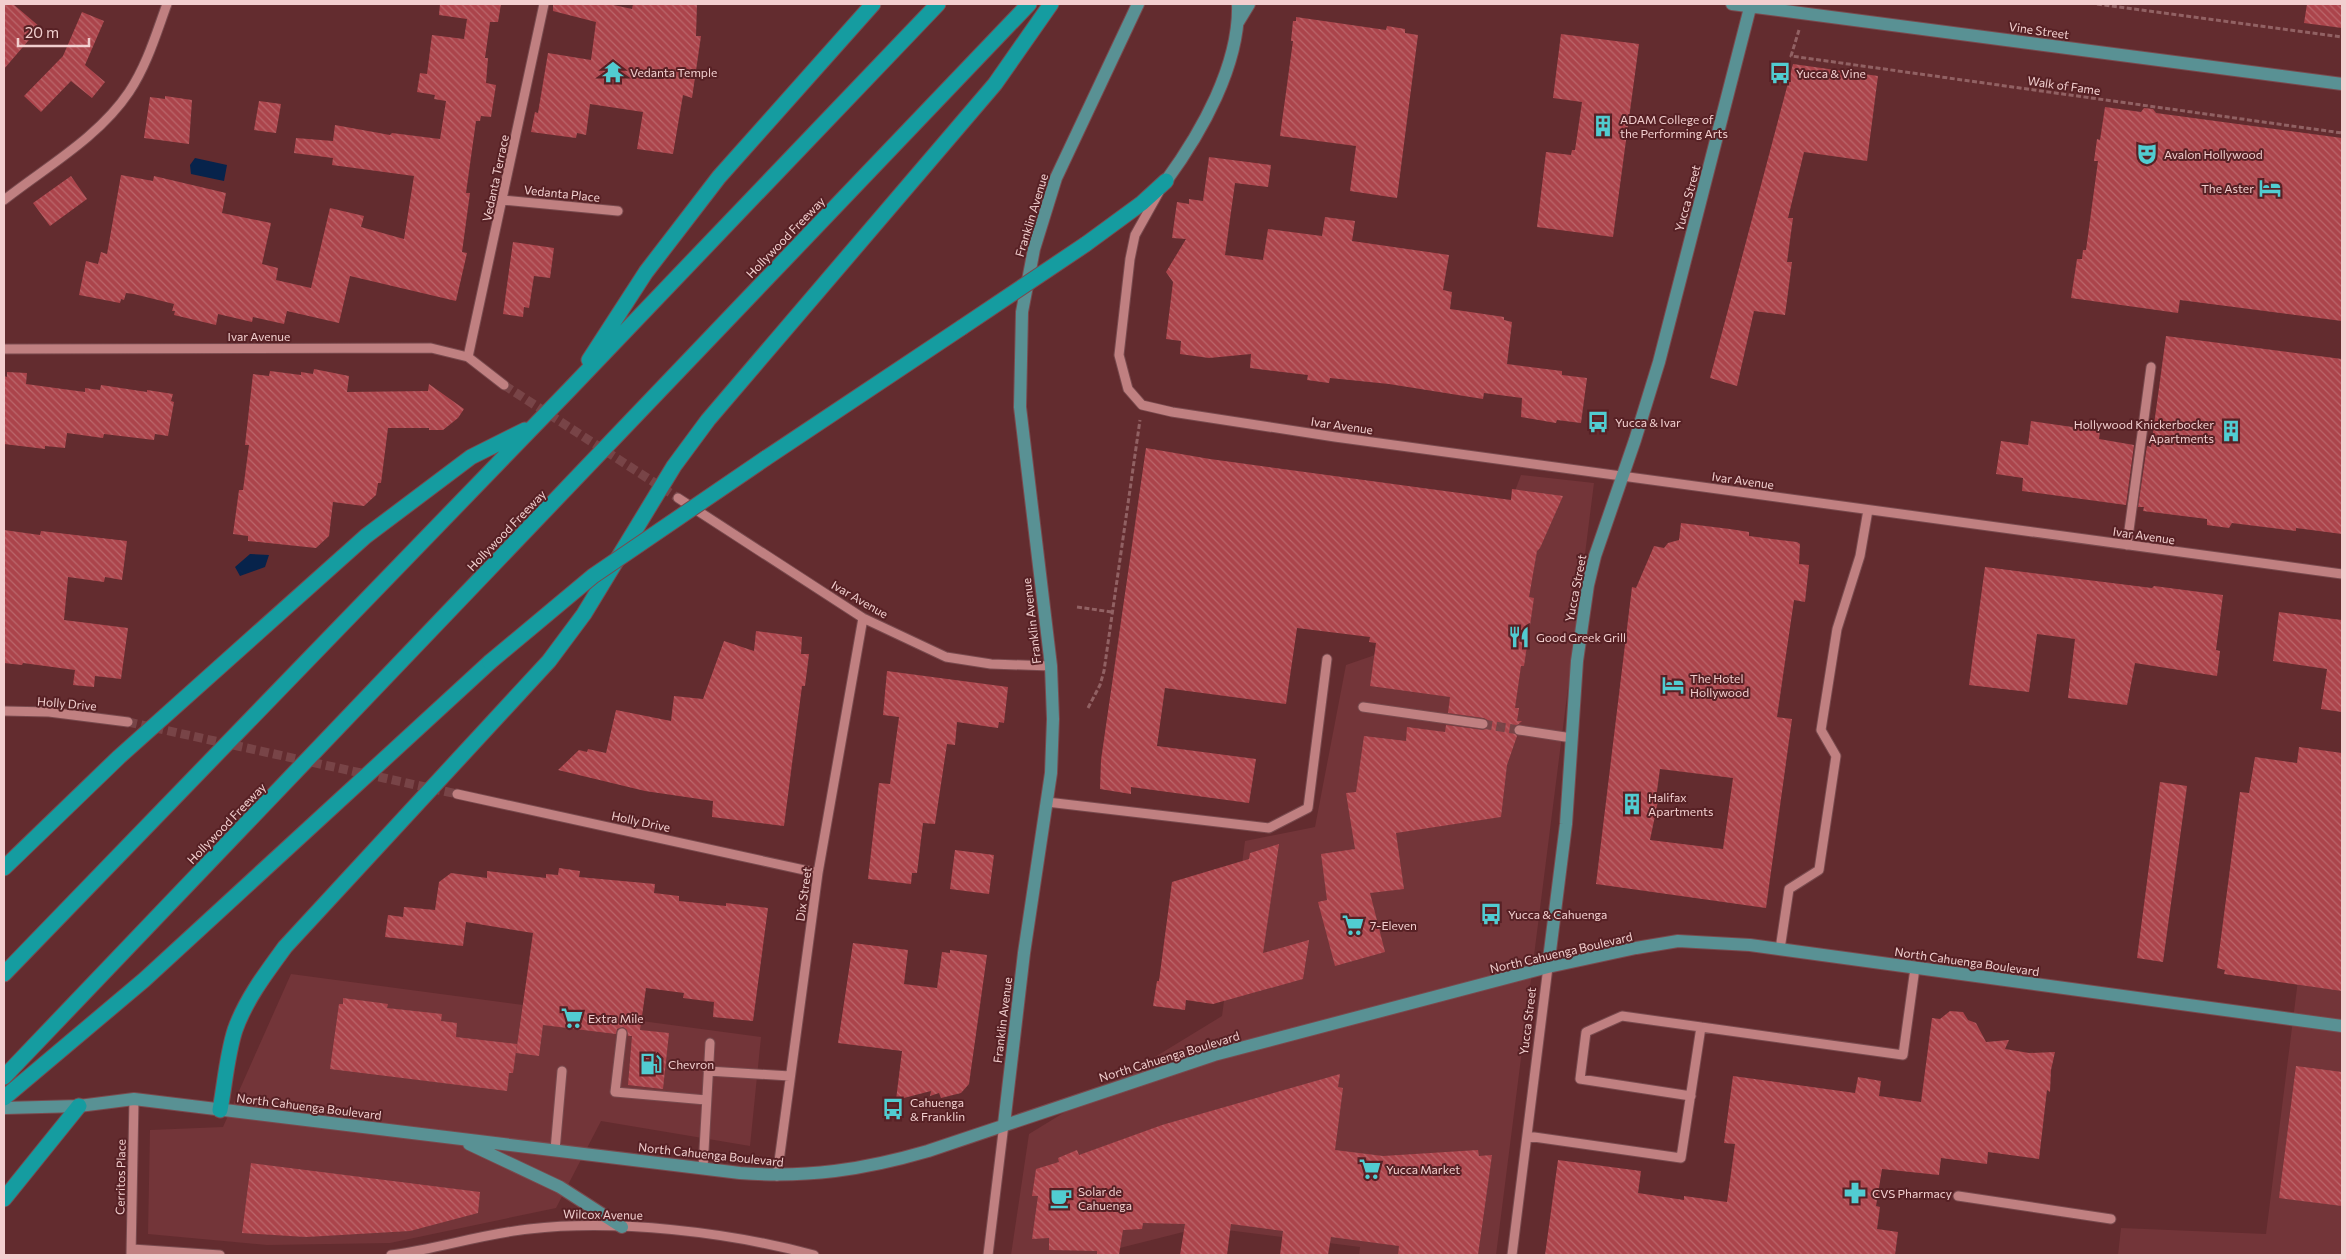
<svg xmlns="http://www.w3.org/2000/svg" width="2346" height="1259" font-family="Commissioner,sans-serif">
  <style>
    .built { fill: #733539 }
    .water { fill: #07234b }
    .building { fill: url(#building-back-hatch); fill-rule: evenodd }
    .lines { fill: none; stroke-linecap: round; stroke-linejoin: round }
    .minor-tunnel { stroke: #784447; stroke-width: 9; stroke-dasharray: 9 4.5; stroke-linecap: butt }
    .minor-casing { stroke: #794a4e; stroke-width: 11 }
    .major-casing { stroke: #794a4e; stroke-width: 14 }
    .highway-casing { stroke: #794a4e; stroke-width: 17 }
    .path { stroke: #916163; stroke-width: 3; stroke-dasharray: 5 2.5; stroke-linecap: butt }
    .minor { stroke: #c08081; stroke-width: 9 }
    .major { stroke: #599194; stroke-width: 12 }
    .highway { stroke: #159ca0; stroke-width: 15 }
    .highway-bridge-casing { stroke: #794a4e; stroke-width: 17; stroke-linecap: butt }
    .highway-bridge { stroke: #159ca0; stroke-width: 15 }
    .labels { text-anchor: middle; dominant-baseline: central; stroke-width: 4; stroke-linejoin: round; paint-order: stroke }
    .street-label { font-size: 12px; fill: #f2cfcf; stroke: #572125 }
    .poi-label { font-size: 12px; fill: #f2cfcf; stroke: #572125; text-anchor: start }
  </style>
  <defs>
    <pattern id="building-back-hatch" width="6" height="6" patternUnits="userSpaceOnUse" patternTransform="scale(1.25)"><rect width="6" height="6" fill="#ab444b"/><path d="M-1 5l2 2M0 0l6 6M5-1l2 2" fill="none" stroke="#bb676c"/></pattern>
  </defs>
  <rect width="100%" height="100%" fill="#632c2f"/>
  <path class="built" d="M1521 475 1594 483 1496 1255H1359L1360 1247 1203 1227 1092 1255H1011L1029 1134 1222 1016 1245 841 1315 827 1346 665 1465 624Z
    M2315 845 2342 849V1255H2118L2121 1228 2266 1234Z
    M291 974 761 1037 750 1146 601 1121 556 1208 390 1243 267 1245 148 1234 150 1130 223 1127Z"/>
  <path class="water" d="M195 158 227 165 224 181 191 174 190 165Z
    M250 554 269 555 265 567 240 576 235 567Z"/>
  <path class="building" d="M4 4H13L40 27 4 69Z
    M440 4H501L498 22H490L485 58H488L486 83 496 85 491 117 481 116 480 121H476L466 193H470L462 252 467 253 456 301 350 276 339 323 287 311 284 324 253 317 252 322 218 314 216 325 174 315 175 311H172L174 304 134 294 126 293 124 300 121 299 120 303 79 295 86 261 98 264 101 252 107 254 121 175 153 181 154 176 226 193 222 213 271 223 262 264 278 268 276 280 311 288 330 208 364 216 361 227 404 239 414 176 332 165 333 158 294 153 296 138 333 141 335 125 390 135 392 133 440 139 446 101 434 99 435 95 417 92 420 73 427 74 432 35 464 39 467 19 439 15Z
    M553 4H609L632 9 633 4H697L696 36H701L692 98 683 95 673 154 637 149 643 112 590 104 586 135 577 133 576 138 531 132 535 112 538 113 548 53 591 60 596 22 553 11Z
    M2307 4H2342V28L2304 23Z
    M82 12 104 21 85 65 105 82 92 98 71 81 41 112 24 96 63 56Z
    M1296 17 1386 30 1387 26 1405 29V33L1418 35 1397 198 1350 191 1356 146 1280 136 1293 41H1291L1293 21H1296Z
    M1561 34 1639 44 1613 237 1537 227 1546 152 1571 155 1572 150H1575L1582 102 1553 98Z
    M1793 64 1878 76 1867 161 1804 152 1788 218H1793L1787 262H1792L1785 315 1754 311 1737 386 1710 378Z
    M165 96 192 100 189 144 144 138 150 97 165 99Z
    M259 101 281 104 276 133 254 130Z
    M2105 107 2141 112 2144 108 2153 109 2156 113 2342 138V321L2180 300 2178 313 2071 298 2077 259H2082L2083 250H2086L2098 161H2094L2097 139 2100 140Z
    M1209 157 1271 165 1268 187 1235 183 1225 255 1263 260 1268 229 1322 236 1325 217 1355 221 1352 241 1449 255 1443 290 1452 292 1450 309 1504 317V320L1512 322 1507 364 1562 371V375L1587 378 1581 423 1557 420 1556 423 1521 417 1522 398 1484 393 1483 399 1389 384 1330 378 1329 383 1307 380 1308 375 1250 368 1251 354 1209 358 1180 354 1181 341 1166 339 1173 282 1166 272 1186 239 1172 238 1177 202 1189 204V199L1203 201Z
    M71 176 87 199 50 226 33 203Z
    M513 242 554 248 550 278 534 276 529 308 524 307 523 317 503 314Z
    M2166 336 2342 359V534L2296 528V531L2232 523 2229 528 2207 525V519L2143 511 2144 507H2138L2147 446 2151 447Z
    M314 369 349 376 347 392 428 391 429 384 464 409 458 418 443 430H429V428H388L381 483H378L376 495 364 506 333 502 329 536 316 548 248 541V536L233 534 239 490H243L249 445H245L253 374 269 376 270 371 301 375V372L313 374Z
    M7 372 27 373 26 384 85 392V388L100 390 101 385 147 392V390L173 394 171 401 174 402 168 436 155 434 154 440 104 434 103 438 67 433 65 448 45 446V449L4 444V376L7 377Z
    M2031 421 2100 431 2099 439 2134 445 2126 505 2022 491 2023 478 1996 474 2001 441 2028 445Z
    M1146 448 1210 459 1511 500 1512 489 1563 496 1540 548 1537 551 1529 597 1534 598 1524 666H1521L1515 708H1519L1517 721H1522L1513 729 1517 736 1507 765 1501 817 1396 833 1404 889 1370 893 1385 952 1335 966 1318 902 1327 900 1321 854 1355 849 1346 793 1356 792 1364 736 1406 741 1407 727 1445 732 1446 725 1483 730 1488 727 1489 721 1484 718 1448 713 1450 697 1370 686 1376 643 1369 642 1370 637 1297 628 1286 704 1165 688 1157 746 1256 759 1249 803 1131 787V794L1100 789 1101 760Z
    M1681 523 1730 529 1749 532V536L1797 542 1800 544 1799 564 1809 565 1805 602 1794 600 1777 717 1792 719 1766 908 1596 884 1632 587 1636 588 1654 546 1664 548 1668 543 1679 540ZM1660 769 1733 778 1723 849 1650 840 1658 801 1656 798Z
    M4 530 40 535 41 531 127 541 122 580 105 577 104 582 68 577 64 620 128 628 121 679 95 676 94 687 73 685 75 670 23 663 22 665 4 663Z
    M1985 567 2152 588 2154 586 2223 595 2216 650 2220 651 2217 676 2135 663 2127 705 2068 698 2075 639 2037 634 2029 692 1969 685Z
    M2279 612 2342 620V712L2321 709 2327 669 2273 661Z
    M756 631 802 637 801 654H809L805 686H802L784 826 712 817 713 801 645 791 558 770 579 750 587 752 588 749 606 753 616 710 671 721 674 696 703 699 724 641 754 651Z
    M887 671 1008 687 1004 723 999 722 998 728 957 722 955 745 947 744 935 824 923 823 917 873H912L911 884 868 879 879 783 890 784 899 717 883 715Z
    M2299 747 2342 753V991L2224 974 2225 970 2217 968 2240 792 2249 793 2255 757 2297 763Z
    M2160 782 2187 786 2163 962 2137 958Z
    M1279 844 1263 953 1309 940 1303 979 1213 1004 1186 1000 1185 1010 1153 1006 1157 981H1159L1172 882 1249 859 1250 853Z
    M955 850 994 855 989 894 950 889Z
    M559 868 580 871 579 877 655 884 654 893 679 896V901L726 906V903L768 908 753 1021 713 1017 714 1002 683 998 684 993 646 988 640 1030 669 1033 663 1089 628 1085 632 1036H628L627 1030 623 1027 617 1029 616 1034 543 1025 539 1056 516 1053 533 933 466 922 463 946 385 937 388 915 403 917 404 907 435 910 439 882 451 873 487 878V871L546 878V874L558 875Z
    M853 943 908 950 904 984 937 988 942 952 950 953V950L987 955 969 1084 961 1093 941 1098 939 1093 930 1096 931 1091 896 1100 902 1051 838 1043Z
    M343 998 388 1004 387 1008 442 1014 441 1021 457 1023 456 1037 517 1044 513 1073H509L507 1091 330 1069 339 1004H343Z
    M1950 1011 1963 1012 1968 1020 1976 1023 1986 1042 2009 1040 2005 1049 2029 1053 2055 1052 2051 1070 2050 1092 2047 1090 2039 1159 1988 1152 1987 1164 1941 1158 1939 1175 1882 1169 1876 1206 1880 1207 1877 1229 1898 1232 1895 1255H1545L1558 1160 1641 1171 1638 1193 1684 1200V1196L1727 1202 1735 1144 1724 1143 1733 1076 1855 1093 1858 1077 1881 1081 1879 1096 1921 1102 1932 1018 1940 1019Z
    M2296 1066 2342 1072V1206L2279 1198Z
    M1340 1074 1338 1087 1343 1088 1335 1150 1383 1156 1478 1150 1479 1156 1492 1155 1478 1255H1398L1399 1246 1331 1237 1328 1255H1280L1283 1231 1231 1224 1227 1255H1180L1185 1224 1143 1223 1142 1229 1123 1230 1119 1255H1097V1251L1049 1250V1238L1032 1239 1038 1196H1032L1036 1169 1059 1162 1058 1158 1077 1150 1079 1155 1162 1125Z
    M251 1163 480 1192 478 1213 410 1231 306 1237 242 1233Z"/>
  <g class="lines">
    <path class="minor-tunnel" d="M504 385 678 498
      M128 722 457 794
      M1483 724 1519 730"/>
    <g class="minor-casing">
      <path id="minor" d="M1159 192 1135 235 1130 259 1119 355 1128 389 1142 405 1172 412 1335 437 2342 574
        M4 200C46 167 99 137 129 92 147 65 156 34 167 4
        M503 200 618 211
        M4 349 431 348 468 357 504 385
        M468 357 544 4
        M678 498 863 618 946 657 991 664 1051 666
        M2127 545 2151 367
        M1363 707 1483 724
        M4 711 49 712 128 722
        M1519 730 1572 738
        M457 794 818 873
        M1047 802 1269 828 1308 808 1327 659
        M1780 949 1789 889 1819 870 1836 756 1821 730 1837 629 1860 556 1868 510
        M1701 1027 1903 1055 1915 968
        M622 1033 615 1092 706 1100
        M708 1071 790 1076
        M1527 1136 1681 1158 1701 1027 1622 1016 1586 1032 1580 1079 1691 1096
        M555 1150 562 1071
        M703 1168 710 1043
        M777 1176 818 873 863 618
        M1958 1196 2111 1219
        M132 1249 220 1255
        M131 1255 134 1099
        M391 1255C437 1249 482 1234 529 1229 617 1219 728 1232 814 1255
        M988 1255 1004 1124
        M1512 1255 1548 967"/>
    </g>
    <g class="major-casing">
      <path id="major" d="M1732 4 2342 84
        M1238 22 1249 4
        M1166 181C1201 133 1240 65 1238 4
        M1548 967 1566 824 1577 661 1588 585 1595 556 1635 440 1659 362 1751 4
        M4 1108 79 1106 134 1099 740 1173C807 1178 863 1170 928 1151L1214 1055 1548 967 1636 948 1678 941 1750 945 2342 1026
        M1004 1124 1024 953 1051 773 1053 719 1051 666 1020 407 1022 312 1034 249 1056 178 1138 4
        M469 1144 560 1187 622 1227"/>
    </g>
    <g class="highway-casing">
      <path id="highway" d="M1086 244 1142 203 1166 181
        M589 360 646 272 719 177 873 4
        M766 458 961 328
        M4 868 119 757 366 536 471 457 525 430
        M4 974 569 390 938 4
        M4 1077 1029 4
        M4 1098 144 980 490 662
        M220 1110C225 1083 227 1055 235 1030 246 999 266 973 285 947L549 661 584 614 674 466 708 420 995 84 1051 4
        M4 1199 79 1106"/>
    </g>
    <path class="path" d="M2097 4 2342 37
      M1799 30 1791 56 2342 133
      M1077 607 1112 612
      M1088 708 1100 685 1104 671 1140 420"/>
    <use href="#minor" class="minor"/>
    <use href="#major" class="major"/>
    <use href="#highway" class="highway"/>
    <g class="highway-bridge-casing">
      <path id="highway-bridge" d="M961 328 1086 244
        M490 662 593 576 766 458"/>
    </g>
    <use href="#highway-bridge" class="highway-bridge"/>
  </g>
  <defs>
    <g id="temple-bare" transform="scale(1.725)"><path d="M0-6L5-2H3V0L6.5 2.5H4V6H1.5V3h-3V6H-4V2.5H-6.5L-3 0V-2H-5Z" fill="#51ccd1" stroke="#572125" stroke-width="2.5" paint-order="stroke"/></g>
    <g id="bus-bare" transform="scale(1.725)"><path d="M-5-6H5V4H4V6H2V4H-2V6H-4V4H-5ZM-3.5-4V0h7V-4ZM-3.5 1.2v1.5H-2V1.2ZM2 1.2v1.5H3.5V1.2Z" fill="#51ccd1" stroke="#572125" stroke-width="2.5" paint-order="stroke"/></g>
    <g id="building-bare" transform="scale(1.725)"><path d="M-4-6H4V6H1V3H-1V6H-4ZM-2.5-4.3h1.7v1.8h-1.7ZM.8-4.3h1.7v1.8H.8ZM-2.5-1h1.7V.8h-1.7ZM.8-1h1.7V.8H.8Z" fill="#51ccd1" stroke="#572125" stroke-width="2.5" paint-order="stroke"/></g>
    <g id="theatre-bare" transform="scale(1.725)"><path d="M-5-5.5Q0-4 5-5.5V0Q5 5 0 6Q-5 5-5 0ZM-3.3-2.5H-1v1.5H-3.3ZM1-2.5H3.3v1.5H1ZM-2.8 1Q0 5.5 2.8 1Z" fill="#51ccd1" stroke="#572125" stroke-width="2.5" paint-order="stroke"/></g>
    <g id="hotel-bare" transform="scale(1.725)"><path d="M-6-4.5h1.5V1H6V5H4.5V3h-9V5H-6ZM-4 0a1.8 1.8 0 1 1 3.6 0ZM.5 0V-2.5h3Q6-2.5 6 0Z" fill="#51ccd1" stroke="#572125" stroke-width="2.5" paint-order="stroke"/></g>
    <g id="restaurant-bare" transform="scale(1.725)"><path d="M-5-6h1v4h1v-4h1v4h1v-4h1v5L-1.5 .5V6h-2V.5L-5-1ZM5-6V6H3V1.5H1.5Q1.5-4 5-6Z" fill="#51ccd1" stroke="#572125" stroke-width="2.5" paint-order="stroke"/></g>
    <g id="supermarket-bare" transform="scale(1.725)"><path d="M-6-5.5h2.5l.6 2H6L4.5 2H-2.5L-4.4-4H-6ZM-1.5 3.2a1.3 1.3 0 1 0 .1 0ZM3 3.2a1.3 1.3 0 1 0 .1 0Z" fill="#51ccd1" stroke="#572125" stroke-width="2.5" paint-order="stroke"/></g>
    <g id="fuel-bare" transform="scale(1.725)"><path d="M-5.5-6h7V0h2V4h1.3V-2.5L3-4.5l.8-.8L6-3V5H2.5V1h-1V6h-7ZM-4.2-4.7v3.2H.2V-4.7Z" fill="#51ccd1" stroke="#572125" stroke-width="2.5" paint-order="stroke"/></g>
    <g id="pharmacy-bare" transform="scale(1.725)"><path d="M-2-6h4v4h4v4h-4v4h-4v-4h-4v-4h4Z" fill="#51ccd1" stroke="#572125" stroke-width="2.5" paint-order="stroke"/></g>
    <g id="cafe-bare" transform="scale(1.725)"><path d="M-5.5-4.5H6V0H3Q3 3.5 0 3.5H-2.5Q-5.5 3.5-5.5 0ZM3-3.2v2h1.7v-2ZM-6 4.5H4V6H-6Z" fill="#51ccd1" stroke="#572125" stroke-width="2.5" paint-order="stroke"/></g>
  </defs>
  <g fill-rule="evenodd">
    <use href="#temple-bare" x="613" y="72"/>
    <use href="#bus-bare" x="1780" y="73"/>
    <use href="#building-bare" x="1603" y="126"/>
    <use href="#theatre-bare" x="2147" y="154"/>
    <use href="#hotel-bare" x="2270" y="188"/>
    <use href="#bus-bare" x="1598" y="422"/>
    <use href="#building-bare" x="2231" y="431"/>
    <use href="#restaurant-bare" x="1519" y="637"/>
    <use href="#hotel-bare" x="1673" y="685"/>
    <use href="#building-bare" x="1632" y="804"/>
    <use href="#bus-bare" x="1491" y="914"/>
    <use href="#supermarket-bare" x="1353" y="925"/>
    <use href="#supermarket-bare" x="572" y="1018"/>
    <use href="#fuel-bare" x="651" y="1064"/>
    <use href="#bus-bare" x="893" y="1109"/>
    <use href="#supermarket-bare" x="1370" y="1169"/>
    <use href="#pharmacy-bare" x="1855" y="1193"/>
    <use href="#cafe-bare" x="1061" y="1198"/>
  </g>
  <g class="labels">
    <g class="street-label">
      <text transform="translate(2039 30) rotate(8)">Vine Street</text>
      <text transform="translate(2064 85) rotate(8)">Walk of Fame</text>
      <text transform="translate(495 178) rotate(-78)">Vedanta Terrace</text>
      <text transform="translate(562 193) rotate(6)">Vedanta Place</text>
      <text transform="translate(1687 198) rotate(-75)">Yucca Street</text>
      <text transform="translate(1031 215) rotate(-73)">Franklin Avenue</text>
      <text transform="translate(785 237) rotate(-46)">Hollywood Freeway</text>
      <text x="259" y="336">Ivar Avenue</text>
      <text transform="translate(1342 425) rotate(8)">Ivar Avenue</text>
      <text transform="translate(1743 480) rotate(8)">Ivar Avenue</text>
      <text transform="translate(506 530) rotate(-46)">Hollywood Freeway</text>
      <text transform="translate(2144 535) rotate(8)">Ivar Avenue</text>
      <text transform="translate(1575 588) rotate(-79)">Yucca Street</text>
      <text transform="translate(860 599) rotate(30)">Ivar Avenue</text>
      <text transform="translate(1031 621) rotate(-97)">Franklin Avenue</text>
      <text transform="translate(67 703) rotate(5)">Holly Drive</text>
      <text transform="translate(641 821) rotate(12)">Holly Drive</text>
      <text transform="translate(226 823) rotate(-46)">Hollywood Freeway</text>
      <text transform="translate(803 894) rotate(-82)">Dix Street</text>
      <text transform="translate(1561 952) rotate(-13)">North Cahuenga Boulevard</text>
      <text transform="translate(1967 961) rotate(8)">North Cahuenga Boulevard</text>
      <text transform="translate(1002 1020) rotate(-83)">Franklin Avenue</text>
      <text transform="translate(1527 1021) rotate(-83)">Yucca Street</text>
      <text transform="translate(1169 1056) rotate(-17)">North Cahuenga Boulevard</text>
      <text transform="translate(309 1106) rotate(7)">North Cahuenga Boulevard</text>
      <text transform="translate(711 1154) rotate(6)">North Cahuenga Boulevard</text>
      <text transform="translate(120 1177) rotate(-89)">Cerritos Place</text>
      <text transform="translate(603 1214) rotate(1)">Wilcox Avenue</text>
    </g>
    <g class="poi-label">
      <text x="630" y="72">Vedanta Temple</text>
      <text x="1796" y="73">Yucca &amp; Vine</text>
      <text x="1620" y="119">ADAM College of<tspan x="1620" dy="14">the Performing Arts</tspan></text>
      <text x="2164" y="154">Avalon Hollywood</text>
      <text x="2254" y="188" text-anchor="end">The Aster</text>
      <text x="1615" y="422">Yucca &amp; Ivar</text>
      <text x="2214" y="424" text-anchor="end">Hollywood Knickerbocker<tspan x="2214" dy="14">Apartments</tspan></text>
      <text x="1536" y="637">Good Greek Grill</text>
      <text x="1690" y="678">The Hotel<tspan x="1690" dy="14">Hollywood</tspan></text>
      <text x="1648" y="797">Halifax<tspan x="1648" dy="14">Apartments</tspan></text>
      <text x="1508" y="914">Yucca &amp; Cahuenga</text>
      <text x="1370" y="925">7-Eleven</text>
      <text x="588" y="1018">Extra Mile</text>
      <text x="668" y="1064">Chevron</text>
      <text x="910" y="1102">Cahuenga<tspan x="910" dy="14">&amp; Franklin</tspan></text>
      <text x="1386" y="1169">Yucca Market</text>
      <text x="1078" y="1191">Solar de<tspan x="1078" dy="14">Cahuenga</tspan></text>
      <text x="1872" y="1193">CVS Pharmacy</text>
    </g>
  </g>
  <rect width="2346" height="1259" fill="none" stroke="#f2cfcf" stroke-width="10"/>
  <path d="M18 38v8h71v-8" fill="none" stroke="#f2cfcf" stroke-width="2.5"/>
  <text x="25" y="38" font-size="15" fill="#f2cfcf" stroke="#572125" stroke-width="4" paint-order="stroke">20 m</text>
</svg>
